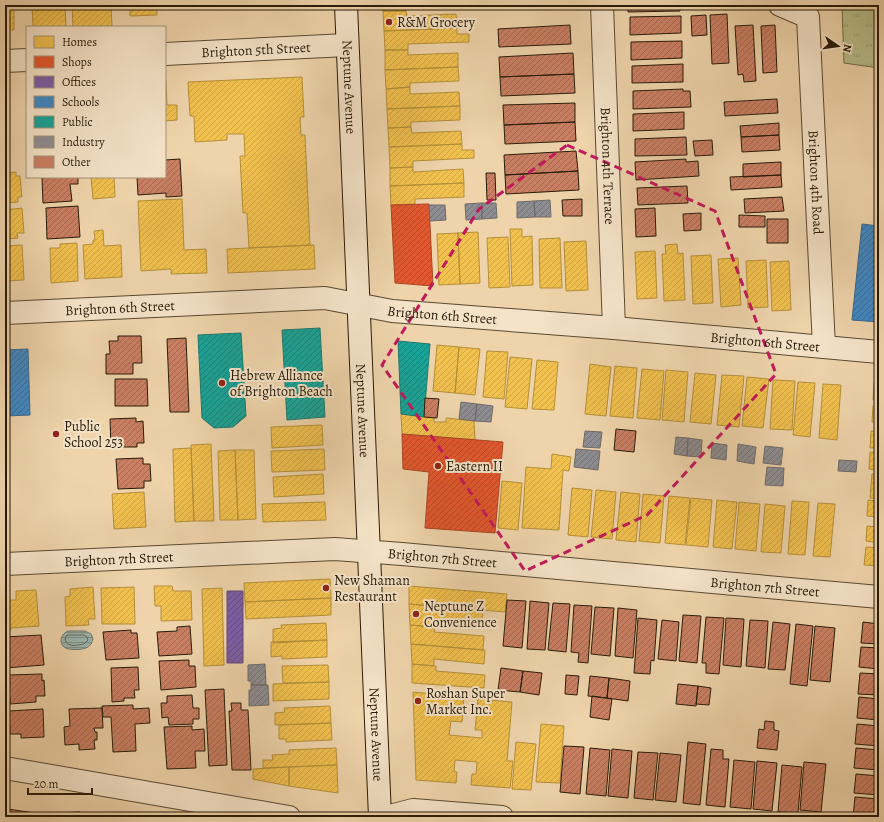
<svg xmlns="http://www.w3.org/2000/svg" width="884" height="822" font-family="Alegreya,serif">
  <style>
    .grass { fill: url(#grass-tufts); stroke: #706c49 }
    .water { fill: url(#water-rules); stroke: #6e796e }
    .homes { fill: url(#homes-hatch); stroke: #b58f39 }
    .shops { fill: url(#shops-hatch); stroke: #ac4523 }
    .offices { fill: url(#offices-hatch); stroke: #624a77 }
    .schools { fill: url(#schools-hatch); stroke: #38678c }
    .public { fill: url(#public-hatch); stroke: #1c7a6d }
    .industry { fill: url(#industry-hatch); stroke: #6f6b69 }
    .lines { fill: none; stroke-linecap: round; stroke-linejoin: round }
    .shore { stroke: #62695d; stroke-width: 1 }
    .building { fill: url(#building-hatch); stroke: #281b08 }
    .street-casing { stroke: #5a4931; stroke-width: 24 }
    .secondary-casing { stroke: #281b08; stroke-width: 24 }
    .street { stroke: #f5e3c8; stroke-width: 22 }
    .secondary { stroke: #f5e3c8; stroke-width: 22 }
    .marked { fill: none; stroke: #c2185b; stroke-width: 3; stroke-dasharray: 8 5; stroke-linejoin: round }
    .poi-dot { fill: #8f2418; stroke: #f5e3c8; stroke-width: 1.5 }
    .labels { text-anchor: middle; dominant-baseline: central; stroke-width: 4; stroke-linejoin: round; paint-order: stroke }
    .poi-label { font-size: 14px; fill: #281b08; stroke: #f5e3c8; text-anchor: start }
    .street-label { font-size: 14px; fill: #281b08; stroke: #f5e3c8 }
  </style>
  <defs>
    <pattern id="grass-tufts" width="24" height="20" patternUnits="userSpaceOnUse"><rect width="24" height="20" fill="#b7bd8a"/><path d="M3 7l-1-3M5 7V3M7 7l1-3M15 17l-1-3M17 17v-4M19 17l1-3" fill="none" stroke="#9da276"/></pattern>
    <pattern id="water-rules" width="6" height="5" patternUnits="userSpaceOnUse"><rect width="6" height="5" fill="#9cb7b2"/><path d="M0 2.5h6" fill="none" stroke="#7f948f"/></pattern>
    <pattern id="homes-hatch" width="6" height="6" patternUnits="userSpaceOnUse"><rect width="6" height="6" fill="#f2c14e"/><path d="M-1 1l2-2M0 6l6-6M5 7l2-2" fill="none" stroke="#d0a543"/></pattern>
    <pattern id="shops-hatch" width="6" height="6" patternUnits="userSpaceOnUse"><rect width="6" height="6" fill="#e4572e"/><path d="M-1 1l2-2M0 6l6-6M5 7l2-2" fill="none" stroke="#b94725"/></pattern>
    <pattern id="offices-hatch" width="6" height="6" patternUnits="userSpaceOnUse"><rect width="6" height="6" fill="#7b5ea7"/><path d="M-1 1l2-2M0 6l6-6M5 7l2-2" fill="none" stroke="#654d86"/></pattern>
    <pattern id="schools-hatch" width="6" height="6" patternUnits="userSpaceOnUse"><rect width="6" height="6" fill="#3f88c5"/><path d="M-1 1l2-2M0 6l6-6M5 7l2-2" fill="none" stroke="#356e9e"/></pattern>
    <pattern id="public-hatch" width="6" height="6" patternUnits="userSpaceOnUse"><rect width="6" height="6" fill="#17a398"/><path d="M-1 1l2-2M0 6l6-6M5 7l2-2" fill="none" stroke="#15847a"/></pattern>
    <pattern id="industry-hatch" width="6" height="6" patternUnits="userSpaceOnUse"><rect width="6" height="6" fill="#8d8d92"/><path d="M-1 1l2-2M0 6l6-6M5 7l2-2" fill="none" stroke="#737275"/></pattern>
    <pattern id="building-hatch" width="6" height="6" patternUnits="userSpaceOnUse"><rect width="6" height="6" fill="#ca7f63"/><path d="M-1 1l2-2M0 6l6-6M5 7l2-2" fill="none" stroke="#a46750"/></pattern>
  </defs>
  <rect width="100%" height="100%" fill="#efd4ab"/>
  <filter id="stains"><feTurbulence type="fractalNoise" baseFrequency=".005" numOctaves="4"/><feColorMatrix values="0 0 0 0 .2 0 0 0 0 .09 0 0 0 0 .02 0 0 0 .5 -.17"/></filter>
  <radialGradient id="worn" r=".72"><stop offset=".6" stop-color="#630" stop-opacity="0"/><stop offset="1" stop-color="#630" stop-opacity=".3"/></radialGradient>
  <path class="grass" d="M842 5H879V68L844 63Z"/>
  <path class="water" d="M68 631H85L91 634 93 639C92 641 92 644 90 645 87 650 74 650 69 649 58 647 59 635 68 631Z"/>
  <path class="homes" d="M5 5H14V30H5Z
    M32 5H65L66 27H33Z
    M72 5H111L112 26 73 27Z
    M130 5H157V15L130 16Z
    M383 5H406V11H383Z
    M383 11H406L407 16 456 14 457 28 384 31Z
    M457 28V34H469V42L408 44V50H385L384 31Z
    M385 50H408V55L458 53V67L385 70Z
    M458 67 459 81 410 83V87L386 89 385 70Z
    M302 77 304 117H300L301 135H305L310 245 249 248 247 213H243L240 156H245L244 134H227V140L195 142 194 116H190L188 82Z
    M165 80H166L167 105H177V120L165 121Z
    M410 87V94L459 92 460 106 387 109 386 89Z
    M460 106V120L411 122V127L388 128 387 109Z
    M411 127 412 133 461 131 462 144 389 147 388 128Z
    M462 144V150H474V158L413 161V167L390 168 389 147Z
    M413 167V172L463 169 464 183 390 186V168Z
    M16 172V176H20L22 197H18V202L5 203V173Z
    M91 177H114L115 197 93 199Z
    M464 183V197L415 199V204L391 205 390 186Z
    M182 199 184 250 206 249 207 273 171 274V269L141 271 138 201Z
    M22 208 24 233H17L18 238 5 239V210Z
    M510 229H522V237L532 236 533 285 512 286Z
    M103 230 104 246 121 245 122 277 85 279 83 245 93 244V240H95L94 231Z
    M478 232 480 283 460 284 458 233Z
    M458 233 460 284 439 285 437 234Z
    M508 237 510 287 489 288 487 238Z
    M560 238 562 288H540L539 239Z
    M586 241 588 290 566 291 564 242Z
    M77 243 78 281 51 283 50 248H60V244Z
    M677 244 678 254 683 253 685 300 664 301 662 254H666L665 245Z
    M22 245 24 280 5 281V246Z
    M314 245 315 269 228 273 227 249Z
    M655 251 657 298 637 299 635 252Z
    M711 255 713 303 693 304 691 256Z
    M738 258 741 305 721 307 718 259Z
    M766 260 768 307 748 308 746 261Z
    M789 261 791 310 772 311 770 262Z
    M437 345 459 347 455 393 433 391Z
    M459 347 480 349 475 395 455 393Z
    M487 351 508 352 504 399 483 397Z
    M510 357 532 359 527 409 505 407Z
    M537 360 558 362 554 410 532 409Z
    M590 364 611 367 606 416 585 414Z
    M615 366 637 368 633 418 610 416Z
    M642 369 664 371 660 420 637 418Z
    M666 370 688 372 684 422 662 420Z
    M695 373 716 375 711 424 690 422Z
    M722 375 744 376 739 427 717 425Z
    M747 377 769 379 763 428 742 426Z
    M773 380 795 381 792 430 770 429Z
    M798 382 815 383 810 437 793 435Z
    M874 383 879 384V400H873Z
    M823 384 841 385 837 440 819 438Z
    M873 406H879V422H872Z
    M401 414 434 417V422H446V418L474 421 475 440 402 434Z
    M322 425 323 445 272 448 271 427Z
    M871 431 879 432V448H870Z
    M211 444 214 521H194L191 445Z
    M191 448 194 521 175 522 173 449Z
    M324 449 325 470 272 472 271 451Z
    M235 450 238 520H220L218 451Z
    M235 450H254L256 519 238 520Z
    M870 452 879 453V470L869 469Z
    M552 454 571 457 569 471 563 470 559 530 522 528 526 467 551 469Z
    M323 474 324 494 274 497 273 477Z
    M872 474H879V499L870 498Z
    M502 481 522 483 518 530 498 528Z
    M572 488 592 490 588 537 568 535Z
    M596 490 616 492 612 539 591 537Z
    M144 492 146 527 114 529 112 494Z
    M621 492 640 494 636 542 616 540Z
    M643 494 664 496 660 543 639 541Z
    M669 496 690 498 685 545 665 543Z
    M691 498 712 500 708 547 686 545Z
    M717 500 737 502 732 549 713 547Z
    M868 500 879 501V517L867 516Z
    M792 501 809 502 805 555 788 554Z
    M325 502 326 520 263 522 262 504Z
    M739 502 760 504 756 551 735 549Z
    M818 503 835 504 830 557 813 556Z
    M765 504 785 506 781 553 761 552Z
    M867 526 879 527V543L866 541Z
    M866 547 879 548V566L864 565Z
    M330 579 331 598 245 602 244 583Z
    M154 586H172L173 591H191L192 620 161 621V606H155Z
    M409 586 507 594 505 612 409 604Z
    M93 587 95 619H88L89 625 66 626 65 597 70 596V589Z
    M134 587 135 624H102L101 588Z
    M222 588 224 665 204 666 202 589Z
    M36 590 39 626 11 628V630L5 631V612H9V600H16V591Z
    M331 598V615L246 619 245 602Z
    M409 604 483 610 482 625 432 621V627L410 625Z
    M326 623 327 640 273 643V629L282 628 281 625Z
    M410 625 435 627 434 632 484 636 483 650 411 644Z
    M327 640V657L282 659V656L271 657V642Z
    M411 644 485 650 484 664 434 659V666L412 664Z
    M412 664 436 666V671L485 675 484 688 412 683Z
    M328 665 329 682 283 683 282 666Z
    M329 682V699L273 701V684Z
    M413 692 464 697 462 722 451 721 449 735 482 738V730H475L478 699 512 702 507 761H513L510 788 471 785 472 774H476L477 762 455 760 454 772H457L456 783 416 780Z
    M330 706 331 723 275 725V713L285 712 284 708Z
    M331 723 332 740 286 742V739H279V725Z
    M541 724 564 726 560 783 536 782Z
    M516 742 536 744 531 790 512 789Z
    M336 748 337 765 263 768V760H273L272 755 289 754V750Z
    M337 765 338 793 289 786V767Z
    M289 767V786L253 779V769Z"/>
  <path class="shops" d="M429 204 433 286 395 283 391 205Z
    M402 434 503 442 495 533 425 528 429 472 403 469Z"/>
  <path class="offices" d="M227 591H243V663H227Z"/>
  <path class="schools" d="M862 224 879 226V322L852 320Z
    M28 349 30 415 5 416V350Z"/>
  <path class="public" d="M320 328 325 417 287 420 282 330Z
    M241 333 246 416 233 427 214 428 202 418 198 335Z
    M398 341 430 344 424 417 401 414Z"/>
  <path class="industry" d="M550 200 551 217H535L534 201Z
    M534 201 535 217 517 218V202Z
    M482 203V219L466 220 465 204Z
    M482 203H496L497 218 482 219Z
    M429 205H445L446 220 430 221Z
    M461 402 477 404 475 421 459 419Z
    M477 404 493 406 491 422 475 421Z
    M585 431 602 432 600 448 583 447Z
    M676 437 688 438 687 456 674 454Z
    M688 438 702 440 701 457 687 456Z
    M712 443 727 445 726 460 711 458Z
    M738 444 756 447 754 464 737 461Z
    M765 446 783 448 781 465 763 463Z
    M576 449 600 451 598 470 574 467Z
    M839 460 857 461 856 472 838 471Z
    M767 467 784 468 783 486 765 485Z
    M265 664 266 685H251V681H248V665Z
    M251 685H268L269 705 249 706V690H251Z"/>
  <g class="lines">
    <path class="shore" d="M69 635H84L87 637 88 640 84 644C77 645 68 648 65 640L66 636Z"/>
  </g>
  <path class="building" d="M628 5H679L680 11 628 12Z
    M727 14 729 63 712 64 710 15Z
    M706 15 707 35 692 36 691 16Z
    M681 16V33L630 35V17Z
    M570 25 571 44 499 47 498 29Z
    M753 25 756 81 744 82 743 74 738 75 735 26Z
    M775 25 777 72 763 73 761 26Z
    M682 41V58L631 60V42Z
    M573 53 574 74 500 77 499 57Z
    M683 64V82L632 83V66Z
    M574 74 575 93 501 96 500 77Z
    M683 89V91H690L691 107 633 109V91Z
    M777 99 778 113 725 116 724 102Z
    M575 103V122L504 125 503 105Z
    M684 112V129L633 131V114Z
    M575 122 576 141 505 144 504 125Z
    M779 123V135L741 137 740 126Z
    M779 135 780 150 742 152 741 137Z
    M686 137 687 155 635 156V139Z
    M712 140 713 155 695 156 693 141Z
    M576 151 578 171 505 175 504 155Z
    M180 159 182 196 166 197V193L138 195 137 177H165V160Z
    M686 159V162L698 161 699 176 636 180 635 162Z
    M781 162V175L743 177V164Z
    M578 171 579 190 506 194 505 175Z
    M486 173H495L496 200H487Z
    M781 175 782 187 731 190 730 177Z
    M48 177H78V184H70L72 201 43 203 42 178Z
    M687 186 688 203 638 205 637 188Z
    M782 197 784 211 745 213 744 199Z
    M582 199V216H563L562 200Z
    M78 206 80 237 47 239 46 208Z
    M655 208 656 236 636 237 635 209Z
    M701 213V230L684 231 683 214Z
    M739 215 765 216V227H739Z
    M767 219H788V243H767Z
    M118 336H141L142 363H133V374H106V354H110L109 341H118Z
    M186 338 189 412H170L167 339Z
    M115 379H147L148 406H115Z
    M425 398 439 399 437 418 424 417Z
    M136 418V422L143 421 144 443H137V447H111L110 419Z
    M616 429 636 431 634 452 614 450Z
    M143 458V464H150L151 481H144V488L118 489 116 459Z
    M507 600 526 601 522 648 503 646Z
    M530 601 549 603 545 650 527 649Z
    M553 603 570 604 566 652 548 650Z
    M574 605 592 606 588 663 578 662 579 653 571 652Z
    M595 607 614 608 610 656 591 654Z
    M618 608 637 610 633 658 615 656Z
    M683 615 701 616 697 663 679 661Z
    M706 617 724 618 719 674 706 673V663H702Z
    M638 618 657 620 654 661 651 660 650 674 634 673Z
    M726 618 744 619 741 667 723 665Z
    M662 620 679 622 676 661 658 659Z
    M750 620 768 621 765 668 746 666Z
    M773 622 790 624 785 670 768 669Z
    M863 622 879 624V644L861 643Z
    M796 624 813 626 807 686 790 684Z
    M190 626 192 654 159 656 157 632 177 631V627Z
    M815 626 835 628 830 682 810 680Z
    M131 630V633H137L139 658 106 660 103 632Z
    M41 635 44 665 5 668V637Z
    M861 647 879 648V669L859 667Z
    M189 660V666H195L196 687 161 690 159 661Z
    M138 667 139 690H134L135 698H124V701L112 702 111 668Z
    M501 668 523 671 520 692 498 690Z
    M523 671 542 673 539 695 520 692Z
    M860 673 879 674V695L858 694Z
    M42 674V681L44 680 45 696H36V702L10 704V698L6 699 5 684H10L9 675Z
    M566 675 579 676 577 695 565 694Z
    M590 676 609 678 607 698 588 696Z
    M609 678 630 681 628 701 607 698Z
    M678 684 698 686 696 706 676 704Z
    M698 686 711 688 709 705 696 704Z
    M224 689 227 765 209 766 205 690Z
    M192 695 193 708H199V719H193V724L169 725 168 717 162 718 161 703H167V696Z
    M592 696 612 699 609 720 590 717Z
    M859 697 879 699V720L857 718Z
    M231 703H241V710H248L251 770H232L229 711H232Z
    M133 705V709L149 708 150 723 135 724 136 751 113 752 111 717H103L102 706Z
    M102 708 103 728H94L95 732H97V740H94L95 749 79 750V744L65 745 64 727 70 726 69 709Z
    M43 709 44 737 21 738V734H10L9 711Z
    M765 721 774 722V730L779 731 777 750 757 748 759 729 764 730Z
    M857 724 879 726V746L855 744Z
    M192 726V730L204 729 205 751H195L196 768 167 769 164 727Z
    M688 742 706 744 700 805 683 803Z
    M564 746 584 747 580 794 560 792Z
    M590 748 610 750 606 796 586 794Z
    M856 748 879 750V770L854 768Z
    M612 749 632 751 628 798 608 796Z
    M711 749 723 750V759H729L725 807 706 805Z
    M638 752 658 753 653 800 634 798Z
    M660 753 681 755 676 802 655 800Z
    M734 760 755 762 751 809 730 807Z
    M757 761 777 763 772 811 753 809Z
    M804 762 826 764 821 812 800 810Z
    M782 765 802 767 798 813 778 812Z
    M856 774 879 776V795L854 793Z
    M855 797 879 799V817H853Z
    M8 809 48 815V817H9Z
    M80 812V817H57V813Z"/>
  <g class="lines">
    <g class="street-casing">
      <g id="street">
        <path id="s1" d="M602 5 614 328"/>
        <path id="s2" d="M780 5 808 17 824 347"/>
        <path id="s3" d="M165 54 347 45"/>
        <path d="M5 61 27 60"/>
        <path id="s4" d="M5 313 325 298 392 311 614 328 879 352"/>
        <path id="s5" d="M5 564 335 549 402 554 879 597"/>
        <path d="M5 768 289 817"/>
        <path d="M386 817 413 810 502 817"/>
      </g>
    </g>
    <g class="secondary-casing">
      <g id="secondary">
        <path id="s6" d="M346 5 380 817"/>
      </g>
    </g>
    <use href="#street" class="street"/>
    <use href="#secondary" class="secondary"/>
  </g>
  <path class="marked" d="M567 145 715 211 776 374 647 515 525 571 382 365 479 209Z"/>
  <g class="poi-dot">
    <circle cx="389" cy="22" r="4"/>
    <circle cx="222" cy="383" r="4"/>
    <circle cx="56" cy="434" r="4"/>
    <circle cx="438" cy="466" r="4"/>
    <circle cx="326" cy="588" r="4"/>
    <circle cx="416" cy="614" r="4"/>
    <circle cx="418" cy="701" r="4"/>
  </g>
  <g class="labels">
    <g class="poi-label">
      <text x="397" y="22">R&amp;M Grocery</text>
      <text x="230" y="375">Hebrew Alliance<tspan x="230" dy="16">of Brighton Beach</tspan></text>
      <text x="64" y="426">Public<tspan x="64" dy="16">School 253</tspan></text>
      <text x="446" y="466">Eastern II</text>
      <text x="334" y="580">New Shaman<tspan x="334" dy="16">Restaurant</tspan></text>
      <text x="424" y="606">Neptune Z<tspan x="424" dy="16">Convenience</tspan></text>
      <text x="426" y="693">Roshan Super<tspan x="426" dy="16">Market Inc.</tspan></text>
    </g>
    <g class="street-label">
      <text stroke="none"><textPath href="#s3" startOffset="91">Brighton 5th Street</textPath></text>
      <text stroke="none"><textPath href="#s6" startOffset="82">Neptune Avenue</textPath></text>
      <text stroke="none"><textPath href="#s1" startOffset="161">Brighton 4th Terrace</textPath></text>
      <text stroke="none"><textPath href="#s2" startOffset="196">Brighton 4th Road</textPath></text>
      <text stroke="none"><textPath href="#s4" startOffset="115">Brighton 6th Street</textPath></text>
      <text stroke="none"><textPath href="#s4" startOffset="439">Brighton 6th Street</textPath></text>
      <text stroke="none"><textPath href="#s4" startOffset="763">Brighton 6th Street</textPath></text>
      <text stroke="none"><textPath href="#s6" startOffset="406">Neptune Avenue</textPath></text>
      <text stroke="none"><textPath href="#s5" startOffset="438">Brighton 7th Street</textPath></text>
      <text stroke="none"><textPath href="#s5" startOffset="114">Brighton 7th Street</textPath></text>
      <text stroke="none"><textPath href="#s5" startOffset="762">Brighton 7th Street</textPath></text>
      <text stroke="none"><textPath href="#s6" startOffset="730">Neptune Avenue</textPath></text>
    </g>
  </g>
  <rect width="884" height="822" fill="none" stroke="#efd4ab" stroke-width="20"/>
  <rect x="6" y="6" width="872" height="810" fill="none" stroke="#281b08" stroke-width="2"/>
  <rect x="10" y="10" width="864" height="802" fill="none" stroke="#281b08"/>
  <rect x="26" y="26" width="140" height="152" fill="#f5e3c8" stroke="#a3937b"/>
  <rect x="34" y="36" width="20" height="12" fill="#f2c14e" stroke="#a3937b"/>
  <text x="62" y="46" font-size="12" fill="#281b08">Homes</text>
  <rect x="34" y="56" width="20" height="12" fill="#e4572e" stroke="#a3937b"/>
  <text x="62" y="66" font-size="12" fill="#281b08">Shops</text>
  <rect x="34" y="76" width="20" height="12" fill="#7b5ea7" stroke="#a3937b"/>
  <text x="62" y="86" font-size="12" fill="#281b08">Offices</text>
  <rect x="34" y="96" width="20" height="12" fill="#3f88c5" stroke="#a3937b"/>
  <text x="62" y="106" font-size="12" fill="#281b08">Schools</text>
  <rect x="34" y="116" width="20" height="12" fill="#17a398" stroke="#a3937b"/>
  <text x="62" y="126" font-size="12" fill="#281b08">Public</text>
  <rect x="34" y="136" width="20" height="12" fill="#8d8d92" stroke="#a3937b"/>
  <text x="62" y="146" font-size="12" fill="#281b08">Industry</text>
  <rect x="34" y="156" width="20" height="12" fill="#ca7f63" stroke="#a3937b"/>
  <text x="62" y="166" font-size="12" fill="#281b08">Other</text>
  <g transform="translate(838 46) rotate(103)" stroke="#f5e3c8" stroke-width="3" paint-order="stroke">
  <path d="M0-3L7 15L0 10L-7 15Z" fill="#281b08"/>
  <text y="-6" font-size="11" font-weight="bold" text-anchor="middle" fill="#281b08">N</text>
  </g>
  <path d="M28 788v6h64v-6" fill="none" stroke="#281b08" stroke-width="2"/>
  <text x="34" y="788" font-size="12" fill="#281b08" stroke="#f5e3c8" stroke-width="3" paint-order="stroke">20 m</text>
  <rect width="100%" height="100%" filter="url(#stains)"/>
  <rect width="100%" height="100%" fill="url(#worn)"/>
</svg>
